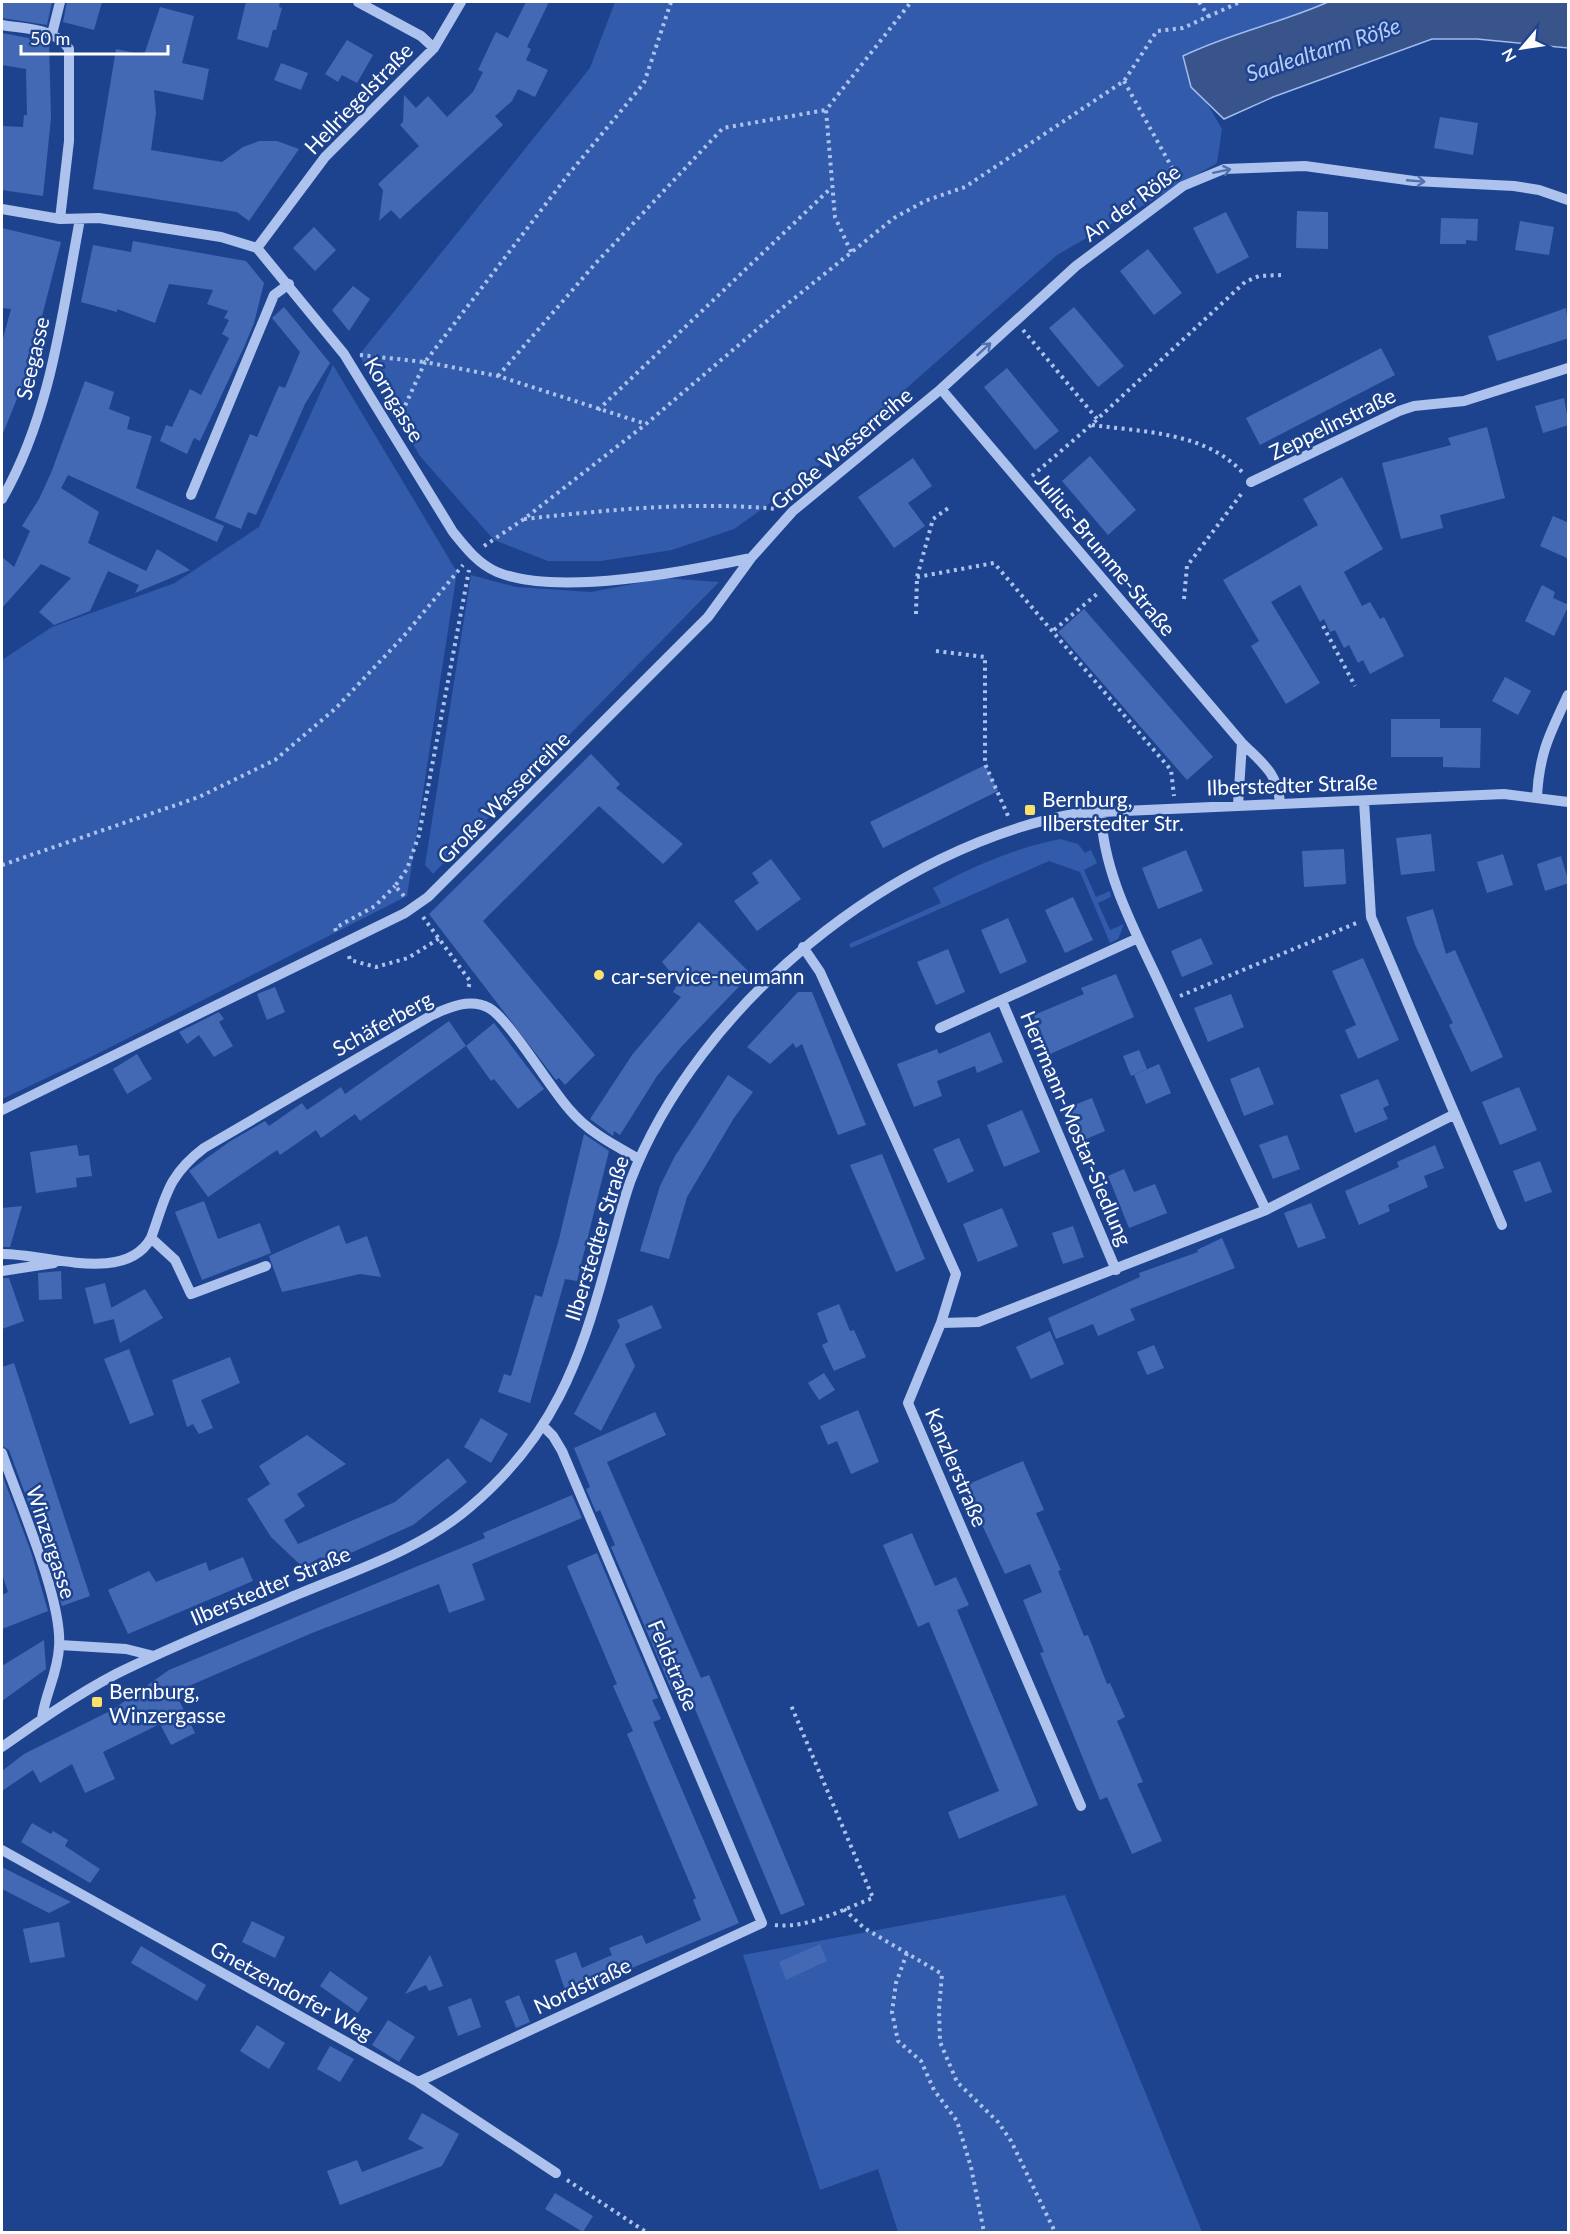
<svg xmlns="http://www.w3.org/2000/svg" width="1570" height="2234" font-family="Lato,sans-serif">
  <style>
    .green { fill: #325bac }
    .water { fill: #39538b; stroke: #a0bcee; stroke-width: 1.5 }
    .building { fill: #4369b4 }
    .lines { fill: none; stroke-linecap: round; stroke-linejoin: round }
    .path { stroke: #adc3ed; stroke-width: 4; stroke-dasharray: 3 4.5; stroke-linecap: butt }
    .minor { stroke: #adc3ed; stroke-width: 10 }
    .oneway { stroke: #5070af }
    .poi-dot { fill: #fbe16c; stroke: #1e438e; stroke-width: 2 }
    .labels { text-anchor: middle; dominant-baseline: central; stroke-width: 5; stroke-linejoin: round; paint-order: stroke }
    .street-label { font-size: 21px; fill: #fff; stroke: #1e438e }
    .poi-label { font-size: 21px; fill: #fff; stroke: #1e438e; text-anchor: start }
    .water-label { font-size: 22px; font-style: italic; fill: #b9cdf4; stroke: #1e438e }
  </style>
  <rect width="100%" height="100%" fill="#1e438e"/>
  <path class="green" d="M615 2H1383L1191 76 1222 129 1217 163 1057 255 804 479 734 529 672 550 601 561H548L494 540 420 456 359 355 590 68Z
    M333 365 457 572 407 896 95 1055 2 1099V660L52 627 175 583 259 527Z
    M471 575 516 587 591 592 664 578 719 582 433 874 425 865Z
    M1060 839 1078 844 1085 853 1091 850 1097 863 1084 870 1096 897 1110 891 1111 897 1098 903 1110 930 1124 924 1118 939 1110 943 1080 872 1049 861 851 948 849 944 941 903 933 888C973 866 1015 848 1060 839Z
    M1065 1895 1202 2232H898L878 2169 820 2190 743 1955Z"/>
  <path class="water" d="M1328 2H1568V48L1477 39H1432L1273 97 1224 119 1191 87 1183 56C1230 33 1281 23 1328 2Z"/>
  <path class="building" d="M2 2H52L47 25 2 18Z
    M67 2H102L94 30 63 22Z
    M246 2H280L279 7 282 8 276 30H273L268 48 237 39Z
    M526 2H549L527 47 531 49 526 60 548 70 535 97 518 89 512 101 495 116 503 125 400 219 391 210 379 221 383 190 378 184 419 146 400 125 403 122 404 95 416 108 428 96 447 117 473 92 483 72 478 70 496 32 508 38Z
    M160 7 194 16 182 63 209 69 203 100 154 90 156 113 151 150 222 162 243 147 259 141H277L299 149 249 221 237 212 93 189 116 49 144 55Z
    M2 33 49 42 51 118 43 196 2 190V126L23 127 24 115H27L26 69 2 65Z
    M347 40 373 55 357 83 342 75 338 82 325 74Z
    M281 63 308 73 301 90 274 80Z
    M1440 117 1478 123 1473 155 1434 148Z
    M1297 211 1328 212V249L1296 248Z
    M1226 212 1249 257 1217 274 1193 228Z
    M1441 218 1478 219 1477 241 1466 240V244H1440Z
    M1520 221 1554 227 1549 255 1515 250Z
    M314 227 336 250 315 271 293 248Z
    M2 228 61 242 28 371 2 436V342L11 309 2 308Z
    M133 241 246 261 264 283 254 323 244 347 200 441 194 438 187 454 160 441 166 425 172 427 190 389 201 395 229 338 222 334 229 320 224 318 228 311 207 304 213 290 169 284 155 323 117 309V312L81 302 93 245 131 252Z
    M1148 249 1182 293 1154 315 1120 271Z
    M353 286 370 299 349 331 332 310Z
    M284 307 330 363 305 404 256 515 248 512 241 529 215 518 250 434 257 437 279 386 285 388 300 352 272 318Z
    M1074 307 1124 366 1098 387 1049 328Z
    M1566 308 1569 338 1497 361 1488 336Z
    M1381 348 1395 375 1260 445 1246 418Z
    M1007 368 1059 431 1035 450 984 387Z
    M85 381 114 392 109 409 130 417 127 429 152 436 136 488 224 526 217 542 68 475 61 488 99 512 88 543 146 571 157 549 190 570 135 593 139 585 108 571 90 611 54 625 39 612 71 578 41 564 2 608V557L14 567 30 531 22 526 39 499 51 473Z
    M1564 398 1569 425 1543 433 1535 406Z
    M1487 427 1505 498 1440 515 1443 528 1401 539 1382 463 1451 445 1448 438Z
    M1090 456 1136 510 1108 535 1062 481Z
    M913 458 932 486 908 503 925 526 894 548 858 497Z
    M1342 477 1383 549 1344 572 1362 606 1370 602 1380 619 1384 617 1404 656 1370 674 1363 660 1358 663 1349 645 1344 648 1335 630 1330 632 1324 619 1320 622 1300 585 1271 602 1320 683 1286 704 1251 646 1259 641 1223 580 1318 525 1303 499Z
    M1553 516 1569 523V559L1540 546Z
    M1542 585 1555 592 1553 598 1569 605 1554 636 1525 621Z
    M1084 609 1213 757 1187 780 1058 632Z
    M1505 677 1531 691 1518 715 1492 701Z
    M1391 719H1440V728H1481L1480 768 1443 767V757H1391Z
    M591 754 620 784 616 788 683 844 663 864 599 806 483 921 595 1055 565 1085 559 1078 556 1080 429 914Z
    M985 765 998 791 883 848 870 822Z
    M1431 834 1435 871 1401 875 1396 838Z
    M1344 849 1346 884 1304 887 1302 851Z
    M1186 850 1203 891 1158 909 1142 868Z
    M1503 854 1513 885 1487 893 1477 862Z
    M1561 856 1569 883 1545 891 1537 864Z
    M771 859 801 899 757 931 734 901 759 883 752 873Z
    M1073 897 1093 940 1065 953 1045 910Z
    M1433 909 1446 954 1455 950 1503 1057 1471 1072 1449 1025 1453 1023 1415 945 1406 917Z
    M1008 918 1027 962 1000 974 981 930Z
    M699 922 751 974 682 1046 657 1076 620 1135 614 1131 613 1136 590 1119 632 1055 681 997 673 992 679 982 662 962Z
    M1201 938 1213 964 1182 977 1171 951Z
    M948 949 965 992 936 1005 917 962Z
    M1363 958 1399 1040 1358 1059 1345 1030 1356 1025 1332 971Z
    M1116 974 1134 1017 1050 1054 1034 1015 1084 994 1081 988Z
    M275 987 285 1012 267 1020 257 994Z
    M798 992H812L866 1125 838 1135 802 1044 796 1048 793 1043 770 1064 747 1047Z
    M1231 994 1244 1027 1208 1042 1194 1008Z
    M219 1012 224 1019 219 1022 233 1046 214 1057 199 1035 187 1044 179 1032Z
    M449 1021 466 1046 360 1121 355 1114 321 1138 316 1130 280 1155 277 1150 208 1197 189 1171 229 1142 265 1121 269 1126 302 1103 307 1110 341 1087 345 1094Z
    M494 1023 544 1089 518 1109 494 1079 491 1081 466 1046Z
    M990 1032 1003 1062 977 1073 975 1066 937 1081 942 1096 914 1107 897 1064 937 1049 939 1054Z
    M1139 1050 1147 1069 1131 1076 1123 1056Z
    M137 1054 152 1079 127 1094 113 1069Z
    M1159 1064 1171 1093 1146 1104 1134 1075Z
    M1259 1067 1274 1104 1244 1116 1230 1079Z
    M728 1075 753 1092 734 1118 687 1197 669 1259 640 1251 660 1186 675 1156Z
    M1378 1079 1389 1105 1383 1108 1388 1119 1355 1133 1340 1095Z
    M1519 1087 1537 1130 1500 1145 1482 1102Z
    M1092 1098 1105 1131 1077 1143 1064 1109Z
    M1022 1110 1040 1152 1004 1167 987 1125Z
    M584 1134 609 1151 577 1281 565 1279 530 1403 498 1392 504 1374 511 1376 535 1295 542 1297 559 1239Z
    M1287 1135 1300 1169 1273 1179 1259 1145Z
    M959 1138 974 1171 948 1183 933 1149Z
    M77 1145 79 1156 89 1155 92 1176 76 1178 77 1187 36 1193 30 1152Z
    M1435 1145 1444 1168 1424 1176 1428 1187 1388 1205 1390 1211 1359 1225 1345 1191 1399 1167 1397 1162Z
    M882 1154 925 1259 896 1272 850 1165Z
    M1540 1161 1552 1192 1525 1202 1513 1171Z
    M1124 1169 1134 1192 1155 1184 1167 1213 1129 1228 1108 1176Z
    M204 1201 218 1239 260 1223 271 1253 202 1280 175 1212Z
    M1311 1203 1326 1238 1298 1248 1284 1213Z
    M22 1206 10 1247H2V1208Z
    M1002 1208 1018 1246 978 1262 963 1224Z
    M339 1225 346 1244 367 1236 381 1277 360 1274 282 1292 269 1256Z
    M1073 1226 1084 1257 1063 1264 1052 1233Z
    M1222 1238 1235 1268 1130 1309 1135 1320 1098 1336 1093 1324 1056 1339 1048 1318 1140 1277 1139 1273 1198 1252 1197 1250Z
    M61 1271 62 1299 39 1300 38 1273Z
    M2 1278H9L24 1321 2 1329Z
    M105 1283 114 1319 94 1324 85 1288Z
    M145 1289 163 1318 120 1343 111 1308Z
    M839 1304 850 1331 854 1330 866 1357 834 1371 822 1345 828 1342 817 1313Z
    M652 1305 662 1328 625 1344 635 1366 601 1431 574 1414 620 1326 617 1320Z
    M1050 1331 1064 1364 1031 1379 1016 1347Z
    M1154 1345 1164 1368 1147 1375 1137 1352Z
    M129 1349 154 1415 130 1424 104 1359Z
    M230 1357 240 1383 201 1400 213 1428 199 1434 193 1424 187 1427 172 1380Z
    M14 1363 90 1596 62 1606 45 1548 9 1450 2 1446V1367Z
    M824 1373 835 1390 819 1400 808 1383Z
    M858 1410 879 1462 851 1474 837 1441 828 1445 820 1426Z
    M655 1412 666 1435 607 1462 701 1678 709 1675 805 1905 781 1915 685 1685 672 1691 611 1547 615 1545 600 1510 596 1512 586 1489 590 1487 574 1448Z
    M481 1418 508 1434 491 1463 464 1447Z
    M307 1435 346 1464 297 1494 305 1506 284 1520 298 1544 395 1502 448 1458 467 1482 413 1525 324 1565 321 1557 310 1563 315 1572 311 1575 271 1537 247 1499 270 1484 259 1466Z
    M1023 1461 1044 1510 1036 1513 1061 1570 1058 1571 1084 1636 1088 1635 1107 1684 1110 1683 1125 1717 1117 1721 1143 1782 1137 1784 1162 1841 1132 1854 1107 1797 1100 1800 1040 1653 1044 1652 1023 1600 1042 1592 1030 1564 1005 1574 964 1486Z
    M2 1474 31 1552 48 1611 2 1629V1595L8 1592 2 1574Z
    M572 1495 582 1518 472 1564 485 1600 449 1613 439 1584 312 1633 175 1692 195 1733 171 1745 160 1724 103 1752 115 1779 85 1793 72 1764 40 1783 33 1770 2 1791V1771L24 1754 112 1710 169 1670 485 1538 483 1533Z
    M912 1533 935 1586 956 1577 969 1605 957 1610 1038 1805 959 1839 948 1812 999 1791 929 1622 918 1627 883 1545Z
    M597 1553 658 1698 652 1700 661 1719 653 1722 739 1923 594 1984 592 1979 565 1990 555 1960 576 1952 582 1968 612 1955 609 1948 642 1935 646 1944 701 1920 693 1900 696 1898 627 1734 633 1731 613 1686 617 1684 567 1566Z
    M243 1557 253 1581 128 1634 108 1590 149 1571 156 1582 206 1562 209 1571Z
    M44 1640 46 1669 2 1701V1666Z
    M32 1823 51 1834 53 1831 68 1840 65 1846 100 1869 90 1883 21 1842Z
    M2 1867 71 1902 49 1913 2 1889Z
    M252 1921 285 1937 275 1958 242 1942Z
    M59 1922 65 1957 30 1963 23 1929Z
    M820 1944 827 1961 786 1980 779 1962Z
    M141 1946 206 1985 197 2001 131 1963Z
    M430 1955 443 1986 429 1991 426 1985 405 1994Z
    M330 1971 368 1998 358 2013 320 1986Z
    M519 1995 530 2022 516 2028 505 2001Z
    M471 1998 481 2027 458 2036 448 2007Z
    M388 2020 415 2037 399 2062 372 2045Z
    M257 2025 285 2043 269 2069 240 2051Z
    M330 2046 354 2059 340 2082 317 2069Z
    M422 2113 459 2134 442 2166 340 2205 327 2171 357 2160 362 2172 424 2148 408 2139Z
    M555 2193 593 2216 583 2232 545 2209Z"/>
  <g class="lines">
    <path class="path" d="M1199 2 1209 17
      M1124 81 1176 175
      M851 252 835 217 826 110 911 2
      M1023 330 1098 420
      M360 355 425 362 568 175 644 83 671 2
      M498 376 595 264 723 128 826 110
      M598 410 831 188
      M399 419 425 362 498 376 646 424
      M1092 425C1143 432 1205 432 1242 472
      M1032 476 1091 425 1245 282 1259 276 1281 275
      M524 519C609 510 692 501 777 509
      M484 546 524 519 646 424 781 309 894 218 925 201 965 187 1124 81 1157 31 1183 28 1240 2
      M917 577 994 563 1171 770 1174 796
      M1184 599 1187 566 1242 493
      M916 614 917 577 933 519 951 506
      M1323 626 1355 686
      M1054 630 1097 594
      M936 651 985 657V764L1009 818
      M2 865 199 797 275 760 336 708 403 637 463 565
      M404 896 395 886 407 869 419 835 469 570
      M423 917 470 981 468 990
      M336 931 335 928 375 906 395 886
      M349 956 350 960 376 967 408 958 440 938
      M1180 996 1359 922
      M844 1909 864 1928 942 1974 939 2009 940 2042 957 2082 998 2122 1011 2141 1055 2232
      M775 1925C808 1929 843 1909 873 1898L790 1703
      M907 1953 896 1983 892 2012 898 2041 921 2061 934 2090 957 2121 971 2167 984 2232
      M567 2180 646 2232"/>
    <path class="minor" d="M358 2 421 36 434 48
      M2 25C24 29 56 28 69 49V141L60 219
      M52 34 60 2
      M2 209 60 219 99 218 221 237 257 248 344 354 453 532C465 547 478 564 497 572 557 597 688 571 751 558
      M257 248 325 157 434 48 461 2
      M941 389 1242 743C1263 764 1278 773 1280 804
      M1251 482 1399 411 1414 406 1464 401 1568 368
      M191 495 274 295 289 284
      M2 499C51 414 62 314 80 219
      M1537 797C1539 754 1550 733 1568 695
      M1364 801 1371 917 1502 1225
      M1238 805 1242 743
      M1101 812C1103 875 1137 934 1163 991 1196 1064 1231 1137 1266 1210
      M803 947 820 972 956 1274 941 1323 908 1403 1081 1806
      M1002 1001 1116 1270
      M940 1028 1138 938
      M2 1110 405 913 428 897 708 617 751 558 793 511 941 389 1076 266 1183 186 1224 169 1305 166 1414 181 1514 186 1539 190 1568 200
      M151 1238 175 1260 191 1294 266 1266
      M2 1254C45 1253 125 1285 151 1238 166 1197 167 1176 204 1148L432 1015C450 1007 470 998 489 1008 509 1019 550 1088 569 1109 588 1132 614 1145 639 1159
      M2 1271 54 1263
      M941 1323 978 1322 1266 1210 1455 1114
      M2 1453C18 1500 63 1600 59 1647 58 1673 45 1694 42 1718
      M60 1645 126 1649 154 1656
      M2 1747C39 1721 76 1695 116 1674 172 1646 231 1623 289 1598 350 1572 419 1551 470 1507 553 1437 580 1362 607 1262 615 1235 621 1208 630 1182 697 1005 894 845 1079 813L1504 794 1568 802
      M2 1850 418 2082 556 2173
      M418 2082 762 1923 562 1451 553 1436 543 1426"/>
  </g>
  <defs><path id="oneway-shaft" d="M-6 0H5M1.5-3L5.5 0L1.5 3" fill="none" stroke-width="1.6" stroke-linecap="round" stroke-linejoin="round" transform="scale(1.5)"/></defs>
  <g class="oneway">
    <use href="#oneway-shaft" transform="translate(1222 171) rotate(-12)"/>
    <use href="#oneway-shaft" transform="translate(1416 181) rotate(5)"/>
    <use href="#oneway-shaft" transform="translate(984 349) rotate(-42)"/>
  </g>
  <g class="poi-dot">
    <rect x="1024" y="804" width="12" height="12" rx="3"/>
    <circle cx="599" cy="975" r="6"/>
    <rect x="91" y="1696" width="12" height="12" rx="3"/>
  </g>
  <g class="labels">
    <g class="street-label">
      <text transform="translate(358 98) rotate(-46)">Hellriegelstraße</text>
      <text transform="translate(1131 202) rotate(-36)">An der Röße</text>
      <text transform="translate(32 358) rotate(-77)">Seegasse</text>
      <text transform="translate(395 399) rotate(59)">Korngasse</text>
      <text transform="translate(1332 423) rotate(-26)">Zeppelinstraße</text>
      <text transform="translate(841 448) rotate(-40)">Große Wasserreihe</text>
      <text transform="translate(1106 554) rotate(50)">Julius-Brumme-Straße</text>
      <text transform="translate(1292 784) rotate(-2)">Ilberstedter Straße</text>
      <text transform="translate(503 797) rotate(-45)">Große Wasserreihe</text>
      <text transform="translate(382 1023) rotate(-29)">Schäferberg</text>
      <text transform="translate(1077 1128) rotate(67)">Herrmann-Mostar-Siedlung</text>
      <text transform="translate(596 1238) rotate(-73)">Ilberstedter Straße</text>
      <text transform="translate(957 1467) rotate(67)">Kanzlerstraße</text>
      <text transform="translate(52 1542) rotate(72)">Winzergasse</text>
      <text transform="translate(270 1585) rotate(-23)">Ilberstedter Straße</text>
      <text transform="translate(674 1665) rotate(67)">Feldstraße</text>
      <text transform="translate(582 1985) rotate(-25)">Nordstraße</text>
      <text transform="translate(292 1990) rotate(29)">Gnetzendorfer Weg</text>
    </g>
    <g class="poi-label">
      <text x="1042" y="798">Bernburg,<tspan x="1042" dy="24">Ilberstedter Str.</tspan></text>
      <text x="611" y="975">car-service-neumann</text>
      <text x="109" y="1690">Bernburg,<tspan x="109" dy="24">Winzergasse</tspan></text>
    </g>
    <g class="water-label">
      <text transform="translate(1323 49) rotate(-18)">Saalealtarm Röße</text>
    </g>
  </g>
  <rect width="1570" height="2234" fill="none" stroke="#ffffff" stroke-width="6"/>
  <g transform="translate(1522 48) rotate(241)" stroke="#1e438e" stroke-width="4.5" paint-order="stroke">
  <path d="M0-4.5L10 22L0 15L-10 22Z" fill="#ffffff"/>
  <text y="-9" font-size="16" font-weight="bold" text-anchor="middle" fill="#ffffff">N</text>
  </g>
  <path d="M21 45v9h147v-9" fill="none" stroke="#ffffff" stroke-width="3"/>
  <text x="30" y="45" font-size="18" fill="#ffffff" stroke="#1e438e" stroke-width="4.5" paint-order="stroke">50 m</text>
</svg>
